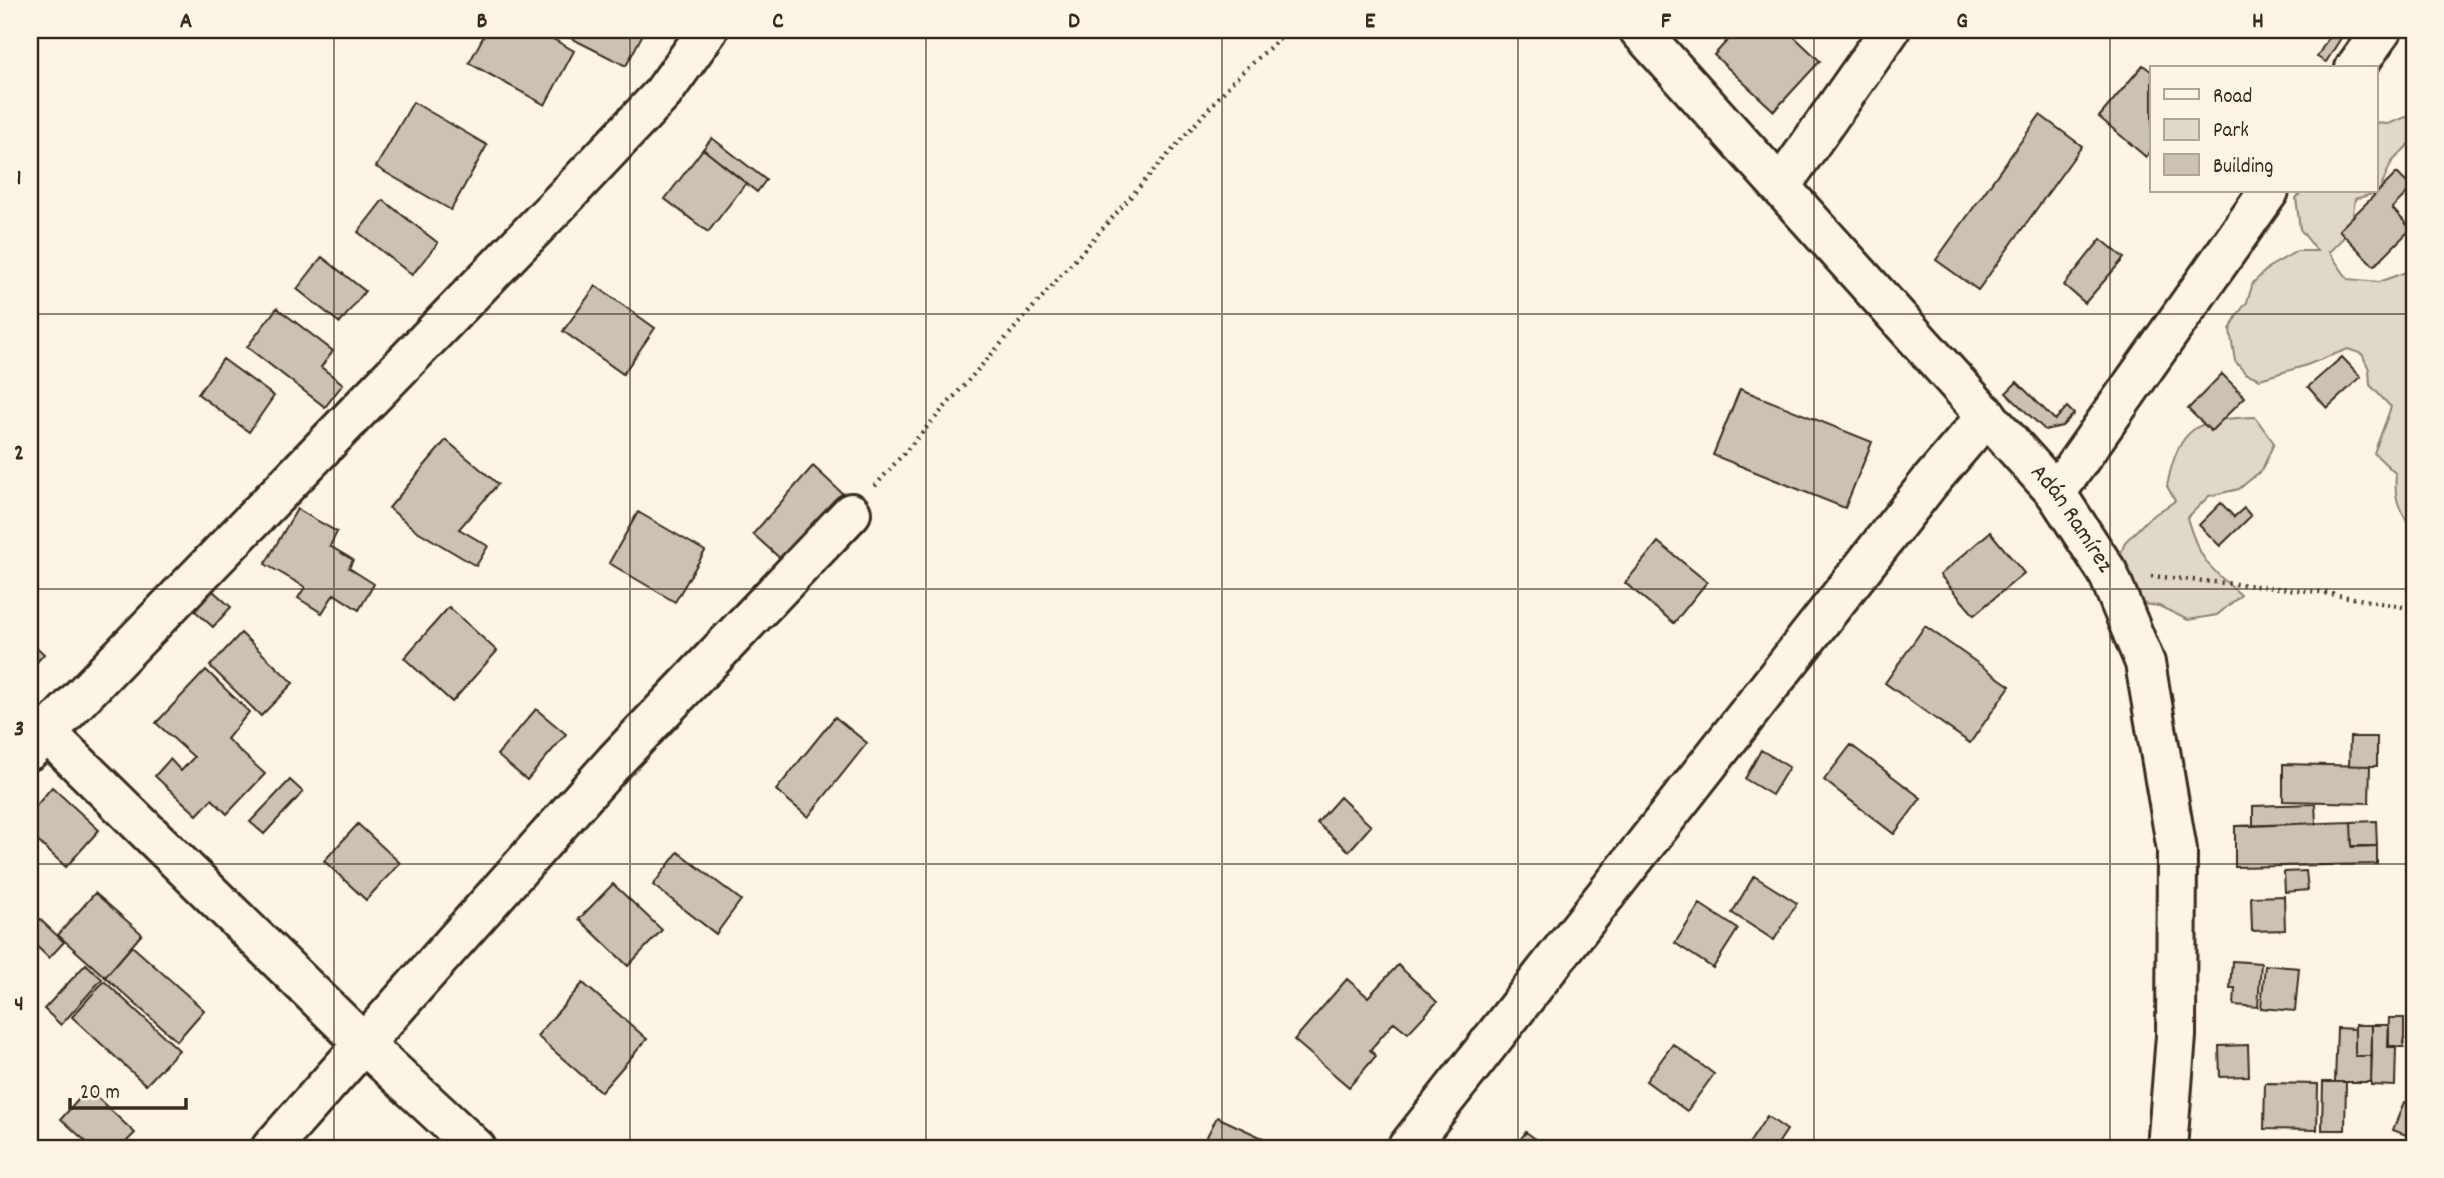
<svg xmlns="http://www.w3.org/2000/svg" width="2444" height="1178" font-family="Dekko,sans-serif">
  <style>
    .green { fill: #e0d8c8; stroke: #8e8173; stroke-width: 2 }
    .building { fill: #ccc2b3; stroke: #3b2a1e; stroke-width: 2 }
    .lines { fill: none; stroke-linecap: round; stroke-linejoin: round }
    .minor-casing { stroke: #3b2a1e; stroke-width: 44 }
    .tertiary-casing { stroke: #3b2a1e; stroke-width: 44 }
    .path { stroke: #3b2a1e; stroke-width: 4.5; stroke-dasharray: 2 5; stroke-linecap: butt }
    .minor { stroke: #fcf5e5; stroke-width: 38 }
    .tertiary { stroke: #fcf5e5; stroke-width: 38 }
    .grid { fill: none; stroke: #3b2a1e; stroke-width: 2; stroke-opacity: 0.55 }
    .labels { text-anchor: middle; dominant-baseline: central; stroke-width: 5; stroke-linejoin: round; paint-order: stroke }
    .street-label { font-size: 24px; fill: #3b2a1e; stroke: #fcf5e5 }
    .neatline { fill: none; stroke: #3b2a1e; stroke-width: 2.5 }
    .grid-label { font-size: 23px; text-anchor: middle; font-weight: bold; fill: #3b2a1e }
  </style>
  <rect width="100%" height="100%" fill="#fcf5e5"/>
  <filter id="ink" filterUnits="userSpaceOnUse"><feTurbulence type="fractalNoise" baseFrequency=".0143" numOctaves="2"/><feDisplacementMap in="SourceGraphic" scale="14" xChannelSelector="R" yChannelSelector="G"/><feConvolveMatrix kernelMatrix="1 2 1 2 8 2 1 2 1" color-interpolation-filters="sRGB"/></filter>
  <g filter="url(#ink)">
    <path class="green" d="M2414 114 2412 141 2391 163 2379 192 2355 199 2351 230 2329 252 2348 279 2379 282 2409 271 2414 257V529C2398 512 2394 497 2396 474L2374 453 2391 407 2370 385 2369 369 2362 354 2348 349 2304 366 2260 379 2245 373 2235 361 2230 330 2237 315 2247 302 2253 283 2269 267 2297 251H2317L2300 229 2296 198 2303 191H2376V123L2388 124Z
      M2255 417 2274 443 2262 470 2239 489 2209 496 2187 518C2199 559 2209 568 2241 595L2217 615 2188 620 2159 606 2127 602 2115 571 2125 542 2148 519 2175 501 2167 486C2179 426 2196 419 2255 417Z"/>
    <path class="building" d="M487 30H537L574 51 545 105 469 63Z
      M555 30H645L626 66Z
      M1737 30H1787L1820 61 1774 111 1714 55Z
      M2333 30H2346L2326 62 2317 57Z
      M2143 65 2152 72V150L2146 157 2099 117Z
      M413 102 487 145 451 210 376 167Z
      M2040 115 2082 146 1978 290 1936 260Z
      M712 138 766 180 757 192 703 149Z
      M703 149 746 183 708 232 665 199Z
      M2397 173 2412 188 2392 208 2411 229 2374 266 2339 230Z
      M383 200 438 243 412 275 358 232Z
      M2101 239 2124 258 2085 303 2064 285Z
      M322 257 365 291 340 323 297 289Z
      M596 286 655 328 623 374 563 331Z
      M277 308 333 351 321 367 343 384 325 407 247 347Z
      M2342 357 2361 377 2327 408 2308 387Z
      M223 359 274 396 249 432 198 394Z
      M2222 374 2245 397 2211 431 2188 409Z
      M2017 382 2055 420 2067 407 2074 414 2062 426 2045 430 2006 393Z
      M1740 389 1872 442 1845 508 1713 455Z
      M446 440 498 484 459 529 488 546 476 566 414 529 389 508Z
      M813 466 843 494 783 561 753 534Z
      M2221 503 2234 517 2244 508 2251 516 2220 546 2199 525Z
      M297 509 337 532 330 546 353 560 349 568 374 584 359 610 334 594 322 613 298 598 305 587 265 564Z
      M638 512 705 551 675 602 609 563Z
      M1990 532 2024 573 1974 615 1940 575Z
      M1658 542 1707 582 1674 623 1625 583Z
      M213 591 231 607 213 627 195 611Z
      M449 607 497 651 452 702 404 658Z
      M1925 626 2010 686 1970 743 1885 683Z
      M241 633 293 683 261 716 210 666Z
      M30 641 44 654 30 670Z
      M206 670 249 712 227 739 265 774 227 814 212 799 197 815 155 776 170 759 181 771 194 757 156 723Z
      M536 709 566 734 527 780 497 755Z
      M835 717 867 743 808 817 776 790Z
      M2350 737H2377V766H2349Z
      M1851 745 1921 798 1894 834 1824 780Z
      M1761 750 1789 767 1772 795 1745 779Z
      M2283 764 2370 766 2369 803 2283 801Z
      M290 780 303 792 264 834 250 822Z
      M52 787 99 830 66 867 30 834V813Z
      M1340 797 1371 826 1349 851 1317 823Z
      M2315 804 2316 823 2253 826V806Z
      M2376 821 2377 846 2352 847 2351 822Z
      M2351 822 2352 846H2377V864L2235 867V826Z
      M358 824 400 863 366 900 324 861Z
      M678 852 741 900 716 934 653 885Z
      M2306 871 2308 890 2285 892 2284 872Z
      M1754 876 1797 903 1774 940 1732 913Z
      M613 884 662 930 628 966 579 919Z
      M95 893 142 934 105 977 58 935Z
      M2284 896 2285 930 2252 931 2251 897Z
      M1700 904 1738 929 1713 968 1675 943Z
      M30 910 64 942 49 958 30 940Z
      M132 946 204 1010 177 1041 105 977Z
      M2232 961 2261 963 2258 1007 2234 1005 2235 988H2230Z
      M86 964 102 979 61 1025 44 1009Z
      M1398 965 1437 1002 1408 1033 1394 1022 1370 1050 1376 1056 1349 1087 1294 1040 1347 979 1368 997Z
      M2265 965 2299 968 2295 1011 2261 1008Z
      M104 981 179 1050 146 1085 72 1017Z
      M583 983 647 1039 601 1092 537 1036Z
      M2389 1018H2404V1047H2388Z
      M2355 1025H2372V1056H2355Z
      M2372 1025H2389V1046H2396L2395 1086 2371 1085Z
      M2337 1028 2355 1029V1056H2372L2371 1082H2335Z
      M1673 1044 1714 1074 1687 1111 1646 1081Z
      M2248 1045 2249 1076 2220 1077 2219 1046Z
      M2323 1082H2346L2345 1130H2322Z
      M2265 1083 2318 1084 2317 1130 2264 1129Z
      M88 1089 135 1133 120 1148H93L61 1119Z
      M2404 1102 2414 1106V1138L2393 1130Z
      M1767 1116 1787 1130 1775 1148H1746Z
      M1217 1117 1267 1140 1263 1148H1201Z
      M1526 1132 1548 1148H1514Z"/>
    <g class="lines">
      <g class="minor-casing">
        <path id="minor" d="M1781 186 1890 30
          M47 733 364 1044 476 1148
          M271 1148 615 761 851 513
          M1407 1148 1929 483 1987 415"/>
      </g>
      <g class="tertiary-casing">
        <g id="tertiary">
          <path id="s1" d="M1639 30 2056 493 2108 573 2145 663 2177 850 2176 1036 2167 1148"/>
          <path d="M2355 68 2382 30"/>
          <path d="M2056 493 2269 191"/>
          <path d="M30 750 565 197 663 93 708 30"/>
        </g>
      </g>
      <path class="path" d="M875 486 1234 80 1289 30
        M2151 576 2320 592 2414 609"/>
      <use href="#minor" class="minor"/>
      <use href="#tertiary" class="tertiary"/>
    </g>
  </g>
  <path class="grid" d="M334 30V1148M630 30V1148M926 30V1148M1222 30V1148M1518 30V1148M1814 30V1148M2110 30V1148M30 314H2414M30 589H2414M30 864H2414"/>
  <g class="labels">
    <g class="street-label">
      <text stroke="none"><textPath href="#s1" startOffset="653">Adán Ramírez</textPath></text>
    </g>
  </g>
  <rect width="2444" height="1178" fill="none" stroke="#fcf5e5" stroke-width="77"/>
  <rect x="2150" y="66" width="228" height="126" fill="#fcf5e5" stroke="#afa495" stroke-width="2"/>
  <rect x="2164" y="89" width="35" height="10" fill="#fcf5e5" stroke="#afa495" stroke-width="2"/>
  <text x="2213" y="102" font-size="21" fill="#3b2a1e">Road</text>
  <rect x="2164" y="119" width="35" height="21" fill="#e0d8c8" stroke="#afa495" stroke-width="2"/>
  <text x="2213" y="136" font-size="21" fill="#3b2a1e">Park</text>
  <rect x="2164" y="154" width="35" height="21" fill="#ccc2b3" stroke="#afa495" stroke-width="2"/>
  <text x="2213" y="172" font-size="21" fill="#3b2a1e">Building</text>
  <path d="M70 1098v10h116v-10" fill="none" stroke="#3b2a1e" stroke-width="3.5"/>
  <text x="80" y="1098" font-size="21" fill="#3b2a1e" stroke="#fcf5e5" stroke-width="5" paint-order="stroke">20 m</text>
  <rect x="38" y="38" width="2368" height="1102" class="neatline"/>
  <g class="grid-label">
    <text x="186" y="27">A</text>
    <text x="482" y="27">B</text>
    <text x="778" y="27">C</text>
    <text x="1074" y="27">D</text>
    <text x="1370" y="27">E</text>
    <text x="1666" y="27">F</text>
    <text x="1962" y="27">G</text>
    <text x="2258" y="27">H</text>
    <text x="19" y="184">1</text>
    <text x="19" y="459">2</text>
    <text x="19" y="735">3</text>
    <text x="19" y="1010">4</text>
  </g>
</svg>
